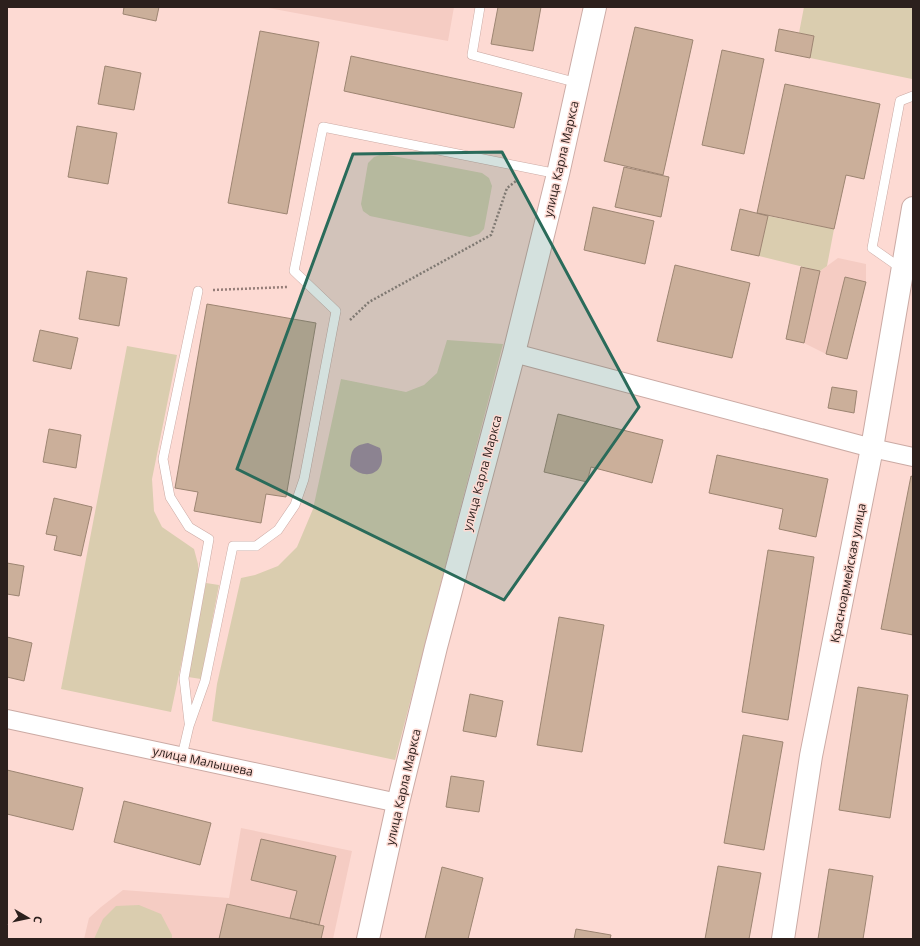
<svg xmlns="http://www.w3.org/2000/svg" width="920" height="946" font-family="'Open Sans',sans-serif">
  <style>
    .built { fill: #f5ccc3 }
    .green { fill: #dacdaf }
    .water { fill: #a58a9f }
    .building { fill: #cbaf9a; stroke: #9d8572 }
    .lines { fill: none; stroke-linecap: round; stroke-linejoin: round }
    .lane-casing { stroke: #cbaaa4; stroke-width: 10 }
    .street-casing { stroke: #cbaaa4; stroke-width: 20 }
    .primary-casing { stroke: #cbaaa4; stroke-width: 24 }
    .path { stroke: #957d78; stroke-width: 2.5; stroke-dasharray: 2 2; stroke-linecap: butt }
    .lane { stroke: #fff; stroke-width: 9 }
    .street { stroke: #fff; stroke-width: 18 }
    .primary { stroke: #fff; stroke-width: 22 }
    .marked { fill: #2a6b5a; fill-opacity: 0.2; stroke: #2a6b5a; stroke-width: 3; stroke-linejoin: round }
    .labels { text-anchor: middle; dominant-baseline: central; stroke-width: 3; stroke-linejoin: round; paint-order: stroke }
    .street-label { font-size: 12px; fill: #2c201d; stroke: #fddad3 }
  </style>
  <rect width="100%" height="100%" fill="#fddad3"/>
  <path class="built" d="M263 7H454L448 41Z
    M838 258 866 264V282L847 359 826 354 804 343 786 339 801 267 820 271Z
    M241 828 352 851 333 939H84L89 918 101 907 123 890 229 898Z"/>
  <path class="green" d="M804 7H913L912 79 810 58 814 36 799 33Z
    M383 154 482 173 489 178 492 186 484 229 479 234 470 237 370 216 363 211 361 204 368 163 374 157Z
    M768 216 834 229 827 266 820 271 759 256Z
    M447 340 503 344 395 760 212 721 217 684 241 578 255 575 278 566 297 547 313 509 341 379 406 392 424 385 437 373Z
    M127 346 177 355 152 479 154 511 162 527 194 549 198 564 199 580 171 712 61 689Z
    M206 583 219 585 201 679 188 677Z
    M139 905 161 914 172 935V939H94L103 919 116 906Z"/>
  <path class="water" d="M368 443 380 448C389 472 366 483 350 466 351 450 352 446 368 443Z"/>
  <path class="building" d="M124 7H159L156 21 123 14Z
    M498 7H541L533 51 491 44Z
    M635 27 693 40 663 175 604 161Z
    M779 29 814 36 810 58 775 51Z
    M260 31 319 42 287 214 228 203Z
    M722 50 764 59 744 154 702 145Z
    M351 56 522 93 514 128 344 91Z
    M105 66 141 73 134 110 98 104Z
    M785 84 880 104 864 179 846 175 834 229 757 213Z
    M77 126 117 133 108 184 68 177Z
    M624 167 669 177 661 217 615 207Z
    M593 207 654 221 645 264 584 250Z
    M740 209 768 216 759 256 731 250Z
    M675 265 750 283 732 358 657 341Z
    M801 267 820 271 804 343 786 339Z
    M87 271 127 278 119 326 79 319Z
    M845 277 866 282 847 359 826 354Z
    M207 304 316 323 286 497 266 494 261 523 194 511 198 492 175 488Z
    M40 330 78 338 71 369 33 361Z
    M832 387 857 391 854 413 828 408Z
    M558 414 663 440 652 483 591 467 587 482 544 472Z
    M49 429 81 435 76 468 43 462Z
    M717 455 828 479 816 537 779 529 783 509 709 493Z
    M911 476 913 477V635L881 629Z
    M54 498 92 507 81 556 54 550 57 536 46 534Z
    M768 550 814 557 788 720 742 712Z
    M7 563 24 566 19 596 7 594Z
    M559 617 604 625 582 752 537 745Z
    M7 637 32 643 24 681 7 677Z
    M858 687 908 695 890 818 839 810Z
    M470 694 503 701 496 737 463 731Z
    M743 735 783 742 764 850 724 843Z
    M7 770 83 788 73 830 7 814Z
    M451 776 484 781 479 812 446 807Z
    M124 801 211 823 200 865 114 842Z
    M261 839 336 856 319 925 290 918 297 891 251 880Z
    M718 866 761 873 749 939H705Z
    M442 867 483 878 468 939H425Z
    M829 869 873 876 863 939H818Z
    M227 904 324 926 321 939H219Z
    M576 929 611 935 610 939H574Z"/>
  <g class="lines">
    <g class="lane-casing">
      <path id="lane" d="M480 7 472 55 578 83
        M902 269 872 248 900 101 913 96
        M189 722 184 678 209 539 189 527 170 497 163 459 198 291
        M182 756 189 726 205 681 233 546H256L278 530 295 505 304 479 336 311 294 271 323 127 558 174"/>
    </g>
    <g class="street-casing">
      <path id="street" d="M514 353 872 448 913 457
        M7 719 398 803"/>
    </g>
    <g class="primary-casing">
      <path id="primary" d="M368 939 398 803 436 647 514 353 558 174 595 7
        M783 939 811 756 872 448 913 208"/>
    </g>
    <path class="path" d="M213 290 288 287
      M350 320 369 302 491 235 507 188 516 181"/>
    <use href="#lane" class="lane"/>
    <use href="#street" class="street"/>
    <use href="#primary" class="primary"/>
  </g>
  <path class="marked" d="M502 152 639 407 504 600 237 469 353 154Z"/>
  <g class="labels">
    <g class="street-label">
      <text transform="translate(561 159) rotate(-77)">улица Карла Маркса</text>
      <text transform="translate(482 473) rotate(-75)">улица Карла Маркса</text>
      <text transform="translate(848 573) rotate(-79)">Красноармейская улица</text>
      <text transform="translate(203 761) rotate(12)">улица Малышева</text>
      <text transform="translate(403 787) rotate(-77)">улица Карла Маркса</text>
    </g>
  </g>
  <rect width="920" height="946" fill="none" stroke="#2c201d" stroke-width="16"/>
  <g transform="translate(28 918) rotate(99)" stroke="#fddad3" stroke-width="3" paint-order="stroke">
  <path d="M0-3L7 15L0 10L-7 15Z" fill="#2c201d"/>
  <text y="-6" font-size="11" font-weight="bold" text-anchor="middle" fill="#2c201d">С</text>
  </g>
</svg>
